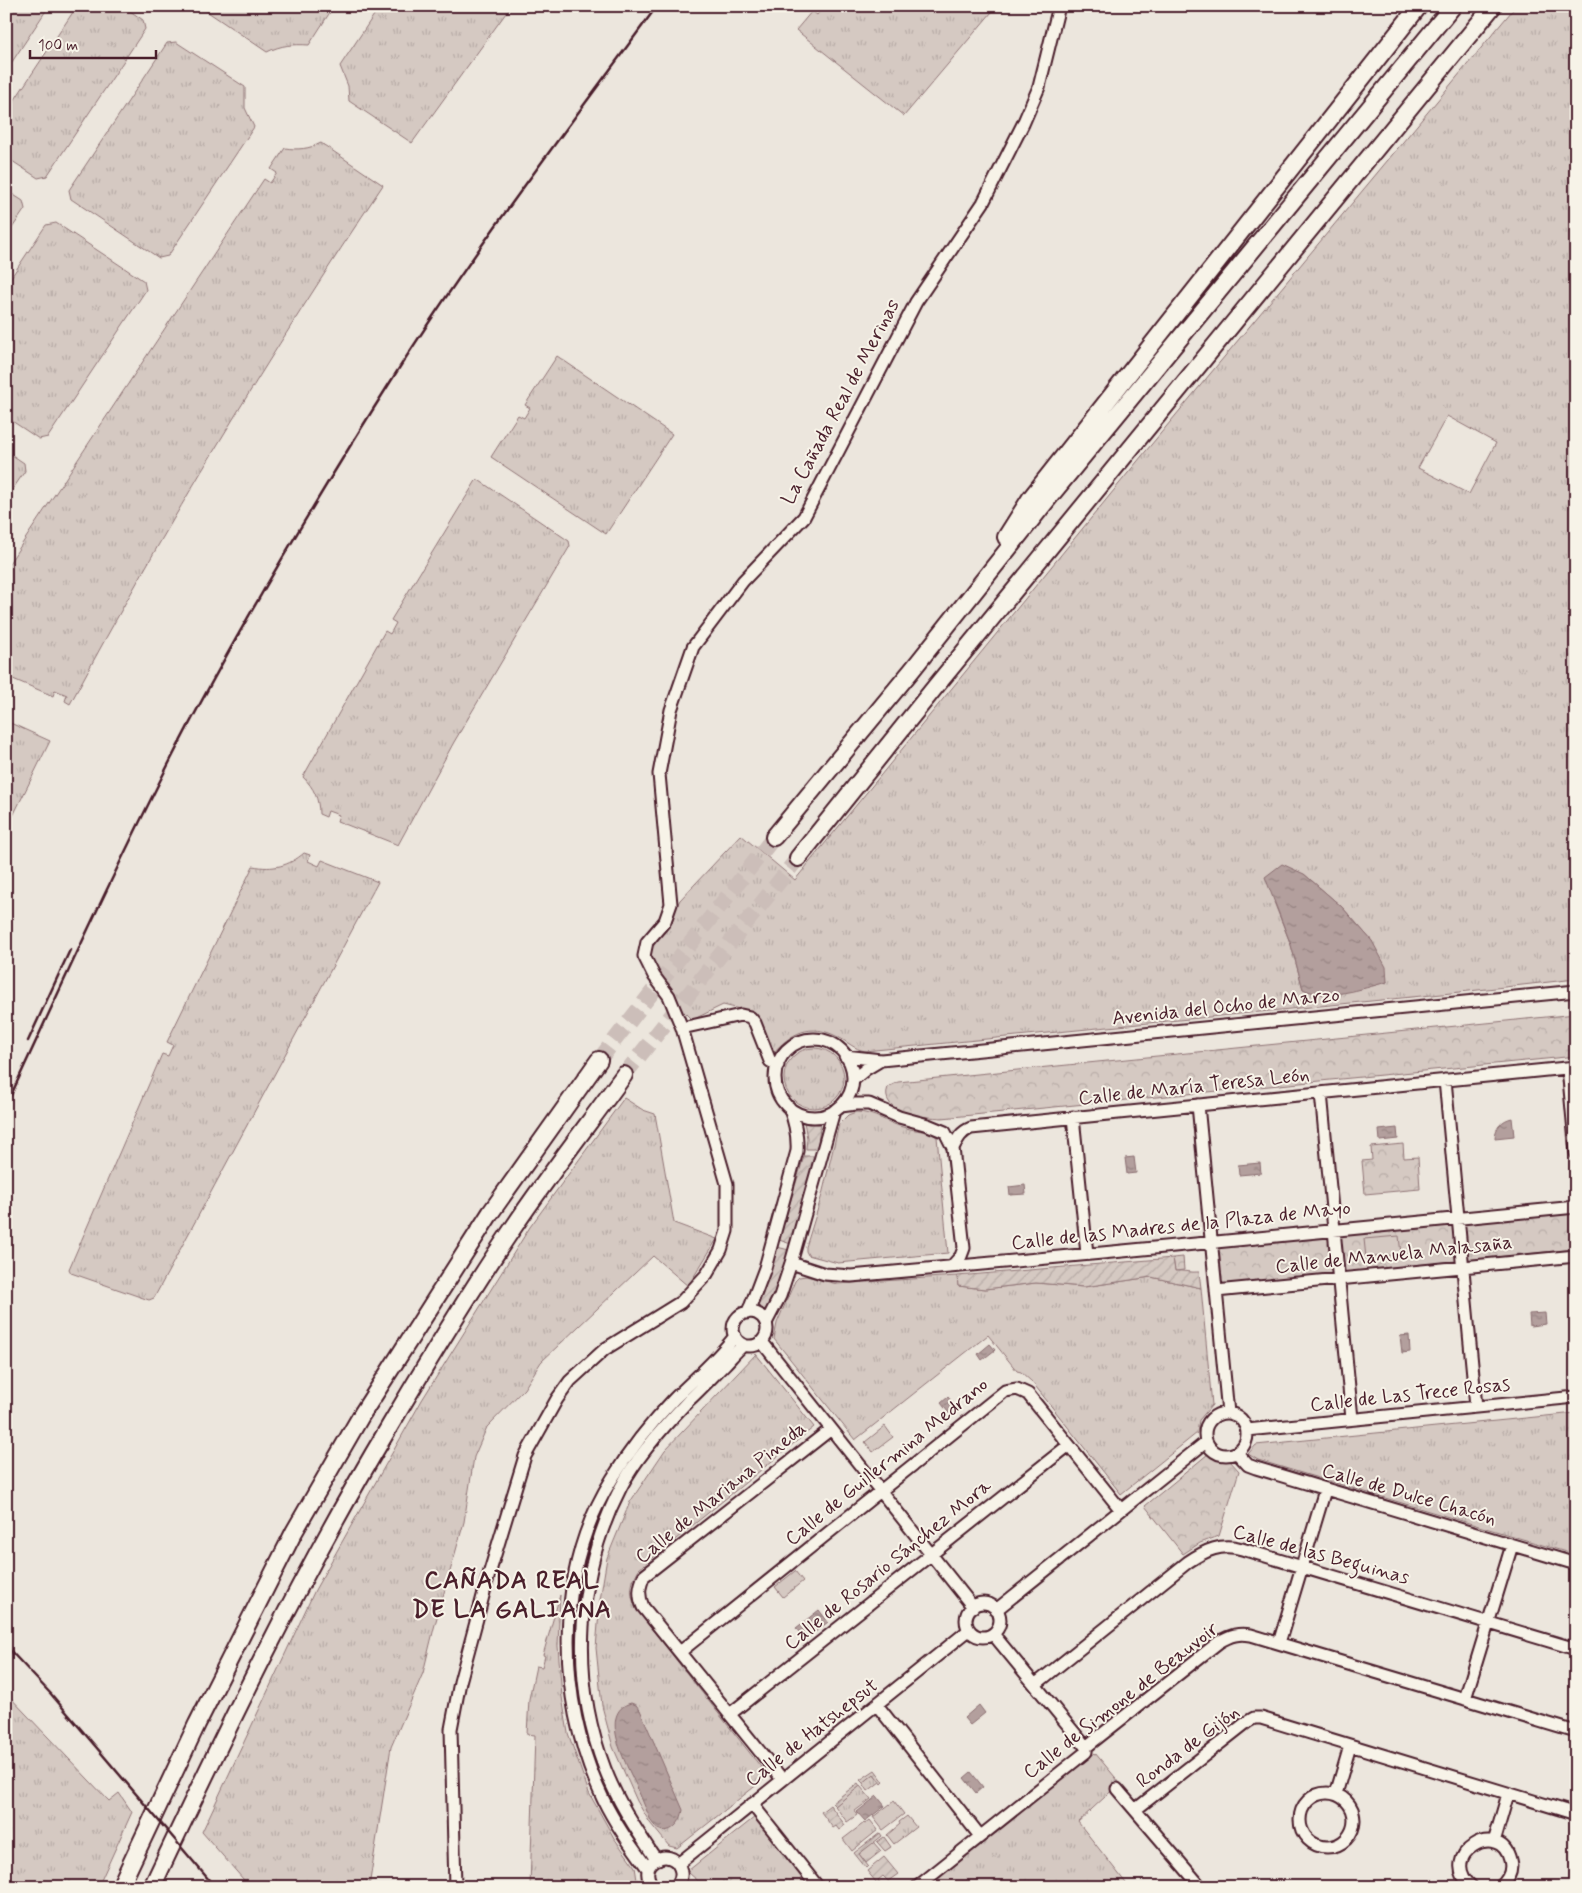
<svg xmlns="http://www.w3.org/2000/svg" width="1582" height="1893" font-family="Mynerve,sans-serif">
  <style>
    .grass { fill: url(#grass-tufts); stroke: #907476; fill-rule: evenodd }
    .park { fill: url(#park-crowns); stroke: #907476 }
    .garden { fill: url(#garden-furrows); stroke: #907476 }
    .pitch { fill: #d5c9c2; stroke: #907476 }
    .water { fill: url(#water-ripples); stroke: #896c6f }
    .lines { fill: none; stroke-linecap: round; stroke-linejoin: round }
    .highway-tunnel { stroke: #ccbeb9; stroke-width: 16; stroke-dasharray: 16 8; stroke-linecap: butt }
    .minor-casing { stroke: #4a1f2b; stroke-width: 15 }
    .highway-casing { stroke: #4a1f2b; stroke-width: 20 }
    .minor { stroke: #f7f3e8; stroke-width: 11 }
    .highway { stroke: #f7f3e8; stroke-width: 16 }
    .rail { stroke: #4a1f2b; stroke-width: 2.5 }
    .labels { text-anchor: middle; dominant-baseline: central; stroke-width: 4; stroke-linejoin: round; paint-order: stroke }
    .street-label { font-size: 20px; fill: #4a1f2b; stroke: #f7f3e8 }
    .district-label { font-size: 25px; font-weight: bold; letter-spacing: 1px; fill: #4a1f2b; stroke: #f7f3e8 }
  </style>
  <defs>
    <pattern id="grass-tufts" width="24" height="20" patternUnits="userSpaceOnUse" patternTransform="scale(1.25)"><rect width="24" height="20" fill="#d5c9c2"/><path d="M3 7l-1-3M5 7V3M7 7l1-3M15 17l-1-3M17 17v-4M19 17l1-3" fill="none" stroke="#b8aca7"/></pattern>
    <pattern id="park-crowns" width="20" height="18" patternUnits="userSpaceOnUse" patternTransform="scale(1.25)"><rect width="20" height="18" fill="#d5c9c2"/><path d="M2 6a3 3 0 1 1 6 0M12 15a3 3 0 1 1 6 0" fill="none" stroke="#b8aca7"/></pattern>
    <pattern id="garden-furrows" width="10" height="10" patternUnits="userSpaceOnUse" patternTransform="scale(1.25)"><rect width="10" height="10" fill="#d5c9c2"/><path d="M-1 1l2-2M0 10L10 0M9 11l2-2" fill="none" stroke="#b8aca7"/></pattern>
    <pattern id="water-ripples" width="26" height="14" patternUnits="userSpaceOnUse" patternTransform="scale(1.25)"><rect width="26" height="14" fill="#b39f9d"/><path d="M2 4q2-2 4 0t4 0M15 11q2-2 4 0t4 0" fill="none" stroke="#948180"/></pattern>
  </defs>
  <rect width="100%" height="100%" fill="#ece6dd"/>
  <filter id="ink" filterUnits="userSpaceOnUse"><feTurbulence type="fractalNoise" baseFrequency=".02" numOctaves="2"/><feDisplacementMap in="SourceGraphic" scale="10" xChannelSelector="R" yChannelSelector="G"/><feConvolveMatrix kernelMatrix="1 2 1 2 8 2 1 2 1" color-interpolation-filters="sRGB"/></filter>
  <g filter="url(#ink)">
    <path class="grass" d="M6 6H49L6 71Z
      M77 6H123L143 20 145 29 47 176 38 178 6 157V113Z
      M199 6H334L309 45C293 44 281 45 267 52Z
      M380 6H511L412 143 349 101 348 86 340 66Z
      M824 6H997L904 116 796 30 812 11 817 15Z
      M1516 6H1576V979L1442 994 865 1051C854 1049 848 1042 838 1037 810 1022 791 1033 772 1054L765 1032 755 1016 748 1011 723 1005 692 1020 683 1011 652 960 651 950 657 936 665 928 680 900 741 835 795 880 1146 451ZM1447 416 1496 443 1469 494 1418 468ZM1304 874 1342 907 1372 941 1387 982 1328 995 1303 989 1291 945 1274 902Z
      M176 42 245 87V108L254 127 168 256 159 258 71 199 69 190 167 43Z
      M321 143 383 185C270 353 166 525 70 704L65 701 67 695 55 690 53 696 6 676V568L264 179 270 183 277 173 271 169 285 148C298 150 309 149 321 143Z
      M6 190 23 201 25 209 6 237Z
      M56 223 144 281 146 290 48 437 39 439 6 417V285L46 225Z
      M557 356 672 434 606 534 491 457 518 415 524 418 530 408 525 405Z
      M6 451 24 463 25 471 6 499Z
      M477 479 569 541 570 546 454 742 398 845 337 821 339 815 328 811 326 817 319 814C319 799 314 788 303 777L385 631 390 634 396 623 391 620Z
      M6 721 50 741 6 830Z
      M304 853 310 855 308 861 319 866 322 860 378 882 154 1298 149 1300 71 1273 69 1269 162 1054 168 1056 173 1045 167 1042 253 866C273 870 289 866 304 853Z
      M784 1078a30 30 0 1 1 60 0a30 30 0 1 1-60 0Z
      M624 1098 643 1110 655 1114 674 1223 717 1239 688 1286 653 1256 541 1362 524 1389 487 1427 474 1457 464 1522 434 1628 423 1673 391 1747 369 1887H250L202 1832 315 1590 422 1400 530 1227Z
      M856 1112C874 1112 889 1124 906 1128 916 1131 928 1130 937 1137L948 1253 838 1263 808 1255 806 1251V1247L822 1195 839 1124 848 1115Z
      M806 1276 837 1284 957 1276 958 1286 985 1289 1036 1283 1084 1287 1151 1277 1201 1288 1212 1405 1199 1420 1197 1433 1121 1494 1032 1382 1021 1372 1017 1371 988 1335 855 1440 774 1339 777 1323 795 1281 799 1277Z
      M756 1354 814 1427 639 1569C630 1585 629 1592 636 1609L768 1776 677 1848 669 1846 650 1823 637 1801 613 1747 602 1706 596 1648 600 1600 607 1558 630 1502 665 1450Z
      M1576 1413V1555L1258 1460 1248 1454 1256 1445Z
      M560 1595 558 1646 562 1697 568 1733 589 1793 614 1838 635 1867 638 1887H530L535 1735 527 1734 529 1699 536 1666 542 1667 545 1656 543 1655Z
      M6 1693 109 1801 119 1793 132 1812 98 1887H6Z
      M1095 1753 1120 1783 1078 1822 1129 1887H926Z
      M874 1774 880 1782 868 1791 863 1783Z
      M860 1786 871 1799 855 1811 857 1815 847 1822 835 1806Z
      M907 1816 916 1827 894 1844 887 1835 900 1824 899 1822Z
      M755 1817 808 1883 803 1887H705L689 1873V1870Z
      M870 1820 878 1830 852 1851 843 1839 864 1823 865 1824Z"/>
    <path class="park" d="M1576 1014V1056L942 1118C925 1117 878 1114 888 1087L898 1082Z
      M1403 1144 1404 1158 1418 1157 1420 1189 1365 1194 1362 1161 1372 1160 1371 1147Z
      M1576 1213V1249L1225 1284 1220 1281 1218 1251 1222 1246Z
      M1183 1257 1184 1270 1175 1271 1173 1258Z
      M1208 1454 1215 1458 1230 1461 1239 1471 1219 1536 1200 1543 1183 1554 1145 1506Z
      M873 1842 881 1851 866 1863 859 1854Z"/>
    <path class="garden" d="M804 1122H821L817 1149H806L807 1138Z
      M804 1156H816L791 1244 779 1240Z
      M777 1247 789 1250 780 1281 766 1314 756 1308 763 1294Z
      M1173 1258 1175 1271C1183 1270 1191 1273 1199 1272L1201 1288 1151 1277 1084 1287 1036 1283 985 1289 958 1286 957 1276Z
      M875 1770 884 1782 882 1784 874 1774 863 1783 860 1780Z
      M858 1783 860 1786 835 1806 832 1803Z
      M830 1805 845 1825 839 1830 836 1826 833 1828 821 1812Z
      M880 1833 882 1836 859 1854 868 1866 866 1868 854 1853Z
      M884 1837 891 1847 885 1851 877 1842Z
      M884 1857 898 1874 888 1881 883 1876 878 1880 883 1887H880L867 1871Z"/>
    <path class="pitch" d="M1399 1236 1401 1254 1366 1258 1364 1239Z
      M885 1426 893 1437 873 1452 865 1442Z
      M795 1571 803 1581 783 1597 775 1587Z
      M894 1801 904 1814 883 1830 873 1817Z"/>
    <path class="water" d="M1282 864 1304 874 1342 907 1372 941 1386 967 1387 982C1361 989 1328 1001 1303 989L1291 945 1265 877Z
      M1512 1118 1514 1136 1495 1138C1495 1128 1502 1120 1512 1118Z
      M1397 1128 1398 1139 1380 1141 1379 1130Z
      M1134 1157 1136 1173 1127 1174 1125 1158Z
      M1260 1163 1261 1173 1239 1175 1238 1165Z
      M1025 1185 1026 1194 1010 1195 1009 1187Z
      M1545 1313 1546 1324 1530 1326 1529 1314Z
      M1409 1335 1410 1352 1402 1353 1400 1336Z
      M990 1344 995 1350 982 1360 978 1354Z
      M948 1397 959 1411 952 1417 941 1403Z
      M819 1610 828 1622 805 1640 796 1628Z
      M631 1703 636 1705 640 1710 683 1810C680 1828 663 1840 651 1821 646 1809 641 1797 636 1785 627 1766 597 1712 631 1703Z
      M979 1705 985 1713 970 1725 964 1718Z
      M971 1772 983 1787 976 1793 964 1778Z
      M877 1796 885 1806 865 1821 857 1812Z"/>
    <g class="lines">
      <path class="highway-tunnel" d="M599 1060 774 837
        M624 1075 798 858"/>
      <g class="minor-casing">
        <path id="minor" d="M682 1028 741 1015 750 1017 755 1023 770 1061 778 1065
          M775 1078a39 39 0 1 1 78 0a39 39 0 1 1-78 0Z
          M845 1056 881 1060 1576 991
          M1568 1068 1576 1153
          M853 1080 866 1069 881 1060
          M1445 1080 1476 1407
          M1321 1093 1352 1419
          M1198 1105 1228 1413
          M841 1106 856 1104H869L899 1117 928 1125 945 1132 953 1148 964 1248 961 1256 952 1266
          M1073 1117 1087 1254
          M953 1148C958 1138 961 1132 971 1128L1576 1067
          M791 1263 825 1274 851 1276 1102 1253 1576 1207
          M1216 1291 1576 1256
          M733 1329a17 17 0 1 1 34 0a17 17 0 1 1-34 0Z
          M747 1313 751 1305 765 1268 797 1151C798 1135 795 1122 789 1107
          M766 1323 780 1296 791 1263 834 1111
          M762 1342 973 1607
          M1205 1434a21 21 0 1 1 42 0a21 21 0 1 1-42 0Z
          M1247 1430 1576 1397
          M1237 1453 1248 1465 1256 1468 1576 1564
          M966 1620a17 17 0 1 1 34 0a17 17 0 1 1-34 0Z
          M996 1610 1206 1442
          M993 1634 1086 1747
          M1279 1643 1325 1490
          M680 1652 1005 1391 1017 1389 1028 1394 1121 1510
          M1036 1684 1188 1562C1206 1550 1221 1543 1242 1549L1576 1649
          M1465 1699 1512 1545
          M877 1705 980 1836
          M730 1714 1069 1445
          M782 1779 643 1607C638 1595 639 1587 644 1576L831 1429
          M1117 1789 1201 1887
          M1300 1820a27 27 0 1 1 54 0a27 27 0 1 1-54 0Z
          M1336 1794 1350 1746
          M752 1804 818 1887
          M1135 1810 1247 1722 1254 1718H1261L1576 1814
          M1494 1842 1508 1794
          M658 1859 653 1855C635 1828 617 1800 605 1769 570 1678 576 1574 621 1487 636 1458 665 1425 688 1401 701 1389 713 1376 725 1364 731 1358 737 1350 744 1345
          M678 1864 969 1630
          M648 1869C632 1847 615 1824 603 1799 557 1701 553 1573 612 1479 629 1451 651 1423 674 1399 694 1379 718 1359 735 1336
          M455 1887 451 1729 460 1682 487 1581 525 1456 557 1399 570 1381 605 1349 681 1302 707 1274 721 1250 727 1231V1184L682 1028 669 996 654 976 644 956 647 942 665 921 671 904 659 774 671 710 693 647 743 581 804 517 916 302 983 203 1023 124 1039 87 1059 6
          M654 1887C633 1864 671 1844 680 1868 683 1876 680 1882 675 1887
          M917 1887 1086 1752V1747L1219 1642C1231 1635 1238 1633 1251 1635L1576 1732
          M1472 1887C1435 1855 1500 1818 1510 1860 1513 1871 1508 1880 1500 1887"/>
      </g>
      <g class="highway-casing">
        <path id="highway" d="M1006 537 1030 499 1419 6
          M774 837 912 670 1051 495 1453 6
          M798 858 936 686 1493 6
          M120 1887 197 1724 294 1532 362 1414 491 1212 599 1060
          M152 1887C225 1732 300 1576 388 1429 428 1361 469 1293 513 1228 548 1176 587 1126 624 1075"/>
      </g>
      <use href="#minor" class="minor"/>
      <use href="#highway" class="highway"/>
      <path class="rail" d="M28 1041 70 950
        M6 1106C58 993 110 880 166 769 235 633 314 502 396 373 476 247 568 127 657 6
        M6 1646 51 1694 215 1887"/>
    </g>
  </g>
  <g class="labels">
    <g class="street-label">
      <text transform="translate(841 402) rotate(-62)">La Cañada Real de Merinas</text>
      <text transform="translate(1226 1007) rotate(-6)">Avenida del Ocho de Marzo</text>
      <text transform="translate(1194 1087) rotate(-6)">Calle de María Teresa León</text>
      <text transform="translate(1181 1226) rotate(-6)">Calle de las Madres de la Plaza de Mayo</text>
      <text transform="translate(1394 1255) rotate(-6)">Calle de Manuela Malasaña</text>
      <text transform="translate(1410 1395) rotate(-6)">Calle de Las Trece Rosas</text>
      <text transform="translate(887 1462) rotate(-39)">Calle de Guillermina Medrano</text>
      <text transform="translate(721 1493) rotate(-39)">Calle de Mariana Pineda</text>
      <text transform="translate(1409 1495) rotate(16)">Calle de Dulce Chacón</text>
      <text transform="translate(1321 1555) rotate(15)">Calle de las Beguinas</text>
      <text transform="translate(888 1565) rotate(-39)">Calle de Rosario Sánchez Mora</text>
      <text transform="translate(1121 1701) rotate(-38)">Calle de Simone de Beauvoir</text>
      <text transform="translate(812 1733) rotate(-38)">Calle de Hatshepsut</text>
      <text transform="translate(1188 1747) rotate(-37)">Ronda de Gijón</text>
    </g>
    <g class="district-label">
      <text x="512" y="1581">CAÑADA REAL<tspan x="512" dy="29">DE LA GALIANA</tspan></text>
    </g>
  </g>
  <rect width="1582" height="1893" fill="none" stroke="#f7f3e8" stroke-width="25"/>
  <rect x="12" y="12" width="1557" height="1868" fill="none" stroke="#4a1f2b" stroke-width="2" filter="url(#ink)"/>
  <path d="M30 50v8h126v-8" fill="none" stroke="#4a1f2b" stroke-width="2.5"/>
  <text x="38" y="50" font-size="15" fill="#4a1f2b" stroke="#f7f3e8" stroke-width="4" paint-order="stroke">100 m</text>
</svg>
